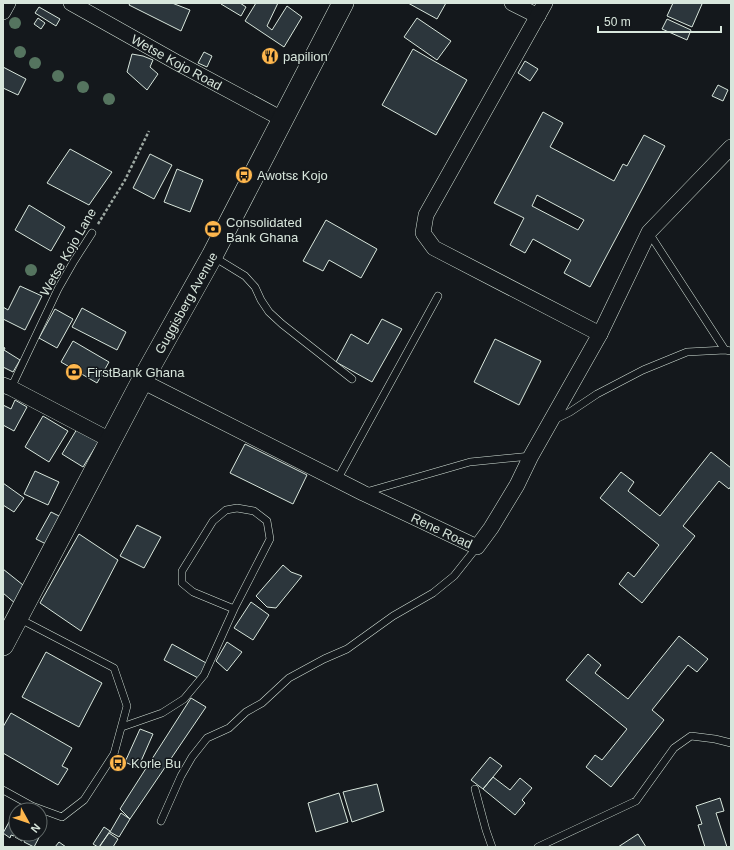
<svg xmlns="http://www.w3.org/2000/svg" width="734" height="850" font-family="Arial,sans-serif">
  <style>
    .building { fill: #2c363c; stroke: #d8e6dc; fill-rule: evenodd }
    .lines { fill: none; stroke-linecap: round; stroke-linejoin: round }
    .lane-casing { stroke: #d8e6dc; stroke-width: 8 }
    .street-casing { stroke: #d8e6dc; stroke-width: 16 }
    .secondary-casing { stroke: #d8e6dc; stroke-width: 22 }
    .path { stroke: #9da8a2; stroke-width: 2.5; stroke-dasharray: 3 2; stroke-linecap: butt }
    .lane { stroke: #14181c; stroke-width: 7 }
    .street { stroke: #14181c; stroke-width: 15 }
    .secondary { stroke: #14181c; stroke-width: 21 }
    .tree { fill: #55745f }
    .labels { text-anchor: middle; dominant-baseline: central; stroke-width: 3; stroke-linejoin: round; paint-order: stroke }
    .poi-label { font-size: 13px; fill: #d8e6dc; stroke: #14181c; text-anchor: start }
    .street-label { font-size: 13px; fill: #d8e6dc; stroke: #14181c }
  </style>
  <rect width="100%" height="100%" fill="#14181c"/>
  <path class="building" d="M130 3H172L190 10 181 31 129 5Z
    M221 3H240L246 7 241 16 221 4Z
    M256 3H278L267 26 272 30 287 6 302 17 284 47 245 21Z
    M408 3H446L437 19Z
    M673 3H699L702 4 692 27 667 16Z
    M39 7 60 19 56 26 35 13Z
    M38 18 45 23 41 29 34 24Z
    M417 18 451 41 437 60 404 37Z
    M667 19 691 30 687 40 662 29Z
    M413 49 467 80 436 135 382 105Z
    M204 52 212 56 207 67 198 63Z
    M132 54 143 56 153 60 150 67 158 74 147 90 127 72Z
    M525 61 538 69 530 81 518 73Z
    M3 67 26 79 18 95 3 88Z
    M718 85 728 90 723 101 712 96Z
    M543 112 563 123 550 147 614 181 623 164 627 166 644 135 665 146 590 287 564 273 571 260 533 239 525 253 510 245 524 218 494 203ZM537 195 584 220 578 230 532 206Z
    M70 149 112 172 89 205 47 183Z
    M150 154 172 165 154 199 133 188Z
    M177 169 203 180 190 212 164 202Z
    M29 205 65 227 51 251 15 230Z
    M326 220 377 249 361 278 329 260 323 271 303 261Z
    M20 286 42 296 25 330 3 319V307L8 310Z
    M82 308 126 332 117 350 72 327Z
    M55 309 73 319 57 348 39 338Z
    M382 319 402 329 372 382 336 362 351 334 368 344Z
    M495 339 541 361 519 405 474 382Z
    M73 341 109 362 97 383 61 362Z
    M3 347 5 348 4 350 20 360 13 372 3 367Z
    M15 400 27 407 14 431 3 425V405L11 409Z
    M43 416 68 431 49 462 25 447Z
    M77 429 99 441 83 467 62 454Z
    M245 444 307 475 293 504 230 473Z
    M711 452 731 468V486L729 489 719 481 683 526 695 536 642 603 619 584 628 572 634 577 659 545 600 498 621 472 634 482 628 491 660 516Z
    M35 471 59 482 48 505 24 494Z
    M3 483 24 498 14 512 3 505Z
    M51 512 65 519 50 546 36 539Z
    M137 525 161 537 144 568 120 556Z
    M79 534 118 560 81 631 40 603Z
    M283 565 291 572 302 576 276 608 267 607 256 596Z
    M3 569 28 589 16 604 3 593Z
    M251 602 269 615 253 640 234 628Z
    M679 636 708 659 697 672 688 665 652 710 664 720 611 787 586 767 595 755 602 760 627 729 566 680 588 654 601 665 595 673 628 699Z
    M227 642 242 652 227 671 216 661Z
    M172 644 208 664 200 679 164 660Z
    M46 652 102 683 79 727 22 697Z
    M191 698 206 707 130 819 120 809Z
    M11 713 72 748 62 766 68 769 58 785 3 753V727Z
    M140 729 153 734 138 768 125 762Z
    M490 757 502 766 483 789 471 780Z
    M493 777 510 790 520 778 532 788 522 800 525 803 515 815 483 789Z
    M377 784 384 811 352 822 343 792Z
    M339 793 348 822 316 832 308 803Z
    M720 798 724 811 716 813 727 847H705L698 825 702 824 696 806Z
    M121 813 130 819 119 837 110 832Z
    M13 815 16 817V834L14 836 11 835 10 838 3 833Z
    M104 827 110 831 99 847H98L93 844Z
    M40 829 43 830 34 847 24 842 28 834H40Z
    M109 833 118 839 113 847H102L100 846Z
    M17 834H26L22 841 15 837Z
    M638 834 646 847H618Z
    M59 842 66 847H55Z"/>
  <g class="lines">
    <g class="lane-casing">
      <path id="lane" d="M649 233 725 350
        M214 257 245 276 255 287 261 300 269 312 282 324 352 379
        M11 388 58 289 74 261 92 233
        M554 420 570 412 597 394 643 370 687 352 725 350 731 351
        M337 480 438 296
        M366 492 470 462 531 456
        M122 727 162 713 184 699 204 675 234 609 270 539 267 521 254 511 237 508 226 510 213 521 182 571V583L193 592 234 609
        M475 789 486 830 492 847
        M3 790 32 806 62 817 84 800 114 754 127 706 114 668 20 619
        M161 821 181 776 192 757 207 738 229 728 246 712 262 703 289 678 324 659 347 649 393 616 433 593 454 576 477 547
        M538 847 636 801 674 748 691 736 715 739 731 743"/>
    </g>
    <g class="street-casing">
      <g id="street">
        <path id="s1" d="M71 3 176 62 284 120"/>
        <path d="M512 3 538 16"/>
        <path d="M545 3 426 215 423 233 434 248 600 334"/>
        <path d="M3 12 8 3"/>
        <path id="s2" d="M142 381 363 493 477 547 491 528 517 485 531 456 600 334 649 232 731 147"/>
        <path d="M3 385 11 388 112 441"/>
      </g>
    </g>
    <g class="secondary-casing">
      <g id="secondary">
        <path id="s3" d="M3 645 142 381 212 256 343 3"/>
      </g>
    </g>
    <path class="path" d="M98 224 125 180 149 131"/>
    <use href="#lane" class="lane"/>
    <use href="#street" class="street"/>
    <use href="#secondary" class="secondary"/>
  </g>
  <g class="tree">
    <circle cx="15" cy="23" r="6"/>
    <circle cx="20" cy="52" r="6"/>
    <circle cx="35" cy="63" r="6"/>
    <circle cx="58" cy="76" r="6"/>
    <circle cx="83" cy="87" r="6"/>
    <circle cx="109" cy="99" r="6"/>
    <circle cx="31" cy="270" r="6"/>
  </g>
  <defs>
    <g id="restaurant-disc" transform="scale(0.9)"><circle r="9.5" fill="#ffb74d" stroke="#14181c"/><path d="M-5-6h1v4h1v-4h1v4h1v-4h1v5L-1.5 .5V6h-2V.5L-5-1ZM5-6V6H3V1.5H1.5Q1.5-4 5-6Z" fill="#111"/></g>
    <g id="bus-disc" transform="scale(0.9)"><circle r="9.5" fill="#ffb74d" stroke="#14181c"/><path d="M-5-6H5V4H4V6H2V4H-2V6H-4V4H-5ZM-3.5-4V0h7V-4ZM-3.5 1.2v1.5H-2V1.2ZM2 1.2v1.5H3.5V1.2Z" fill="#111"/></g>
    <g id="bank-disc" transform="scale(0.9)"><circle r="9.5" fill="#ffb74d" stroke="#14181c"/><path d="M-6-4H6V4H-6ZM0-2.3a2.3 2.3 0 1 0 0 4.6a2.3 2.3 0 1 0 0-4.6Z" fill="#111"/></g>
  </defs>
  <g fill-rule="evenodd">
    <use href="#restaurant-disc" x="270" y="56"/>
    <use href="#bus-disc" x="244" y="175"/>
    <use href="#bank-disc" x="213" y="229"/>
    <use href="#bank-disc" x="74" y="372"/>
    <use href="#bus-disc" x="118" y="763"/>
  </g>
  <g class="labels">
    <g class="poi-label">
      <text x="283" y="56">papilion</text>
      <text x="257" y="175">Awotsɛ Kojo</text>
      <text x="226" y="222">Consolidated<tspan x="226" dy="15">Bank Ghana</tspan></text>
      <text x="87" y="372">FirstBank Ghana</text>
      <text x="131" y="763">Korle Bu</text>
    </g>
    <g class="street-label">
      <text stroke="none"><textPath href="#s1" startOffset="121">Wetse Kojo Road</textPath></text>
      <text transform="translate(68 252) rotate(-60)">Wetse Kojo Lane</text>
      <text stroke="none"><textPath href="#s3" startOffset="388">Guggisberg Avenue</textPath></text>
      <text stroke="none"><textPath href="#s2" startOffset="335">Rene Road</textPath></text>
    </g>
  </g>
  <rect width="734" height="850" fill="none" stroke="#d8e6dc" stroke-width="8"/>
  <g transform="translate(28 822) rotate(130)"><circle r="19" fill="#14181c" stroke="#626a69"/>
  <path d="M0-3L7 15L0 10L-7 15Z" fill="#ffb74d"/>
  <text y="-6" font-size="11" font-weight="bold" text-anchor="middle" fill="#d8e6dc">N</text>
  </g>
  <path d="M598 26v6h123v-6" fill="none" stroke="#d8e6dc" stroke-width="2"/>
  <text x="604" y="26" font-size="12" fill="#d8e6dc" stroke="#14181c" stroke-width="3" paint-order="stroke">50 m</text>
</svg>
